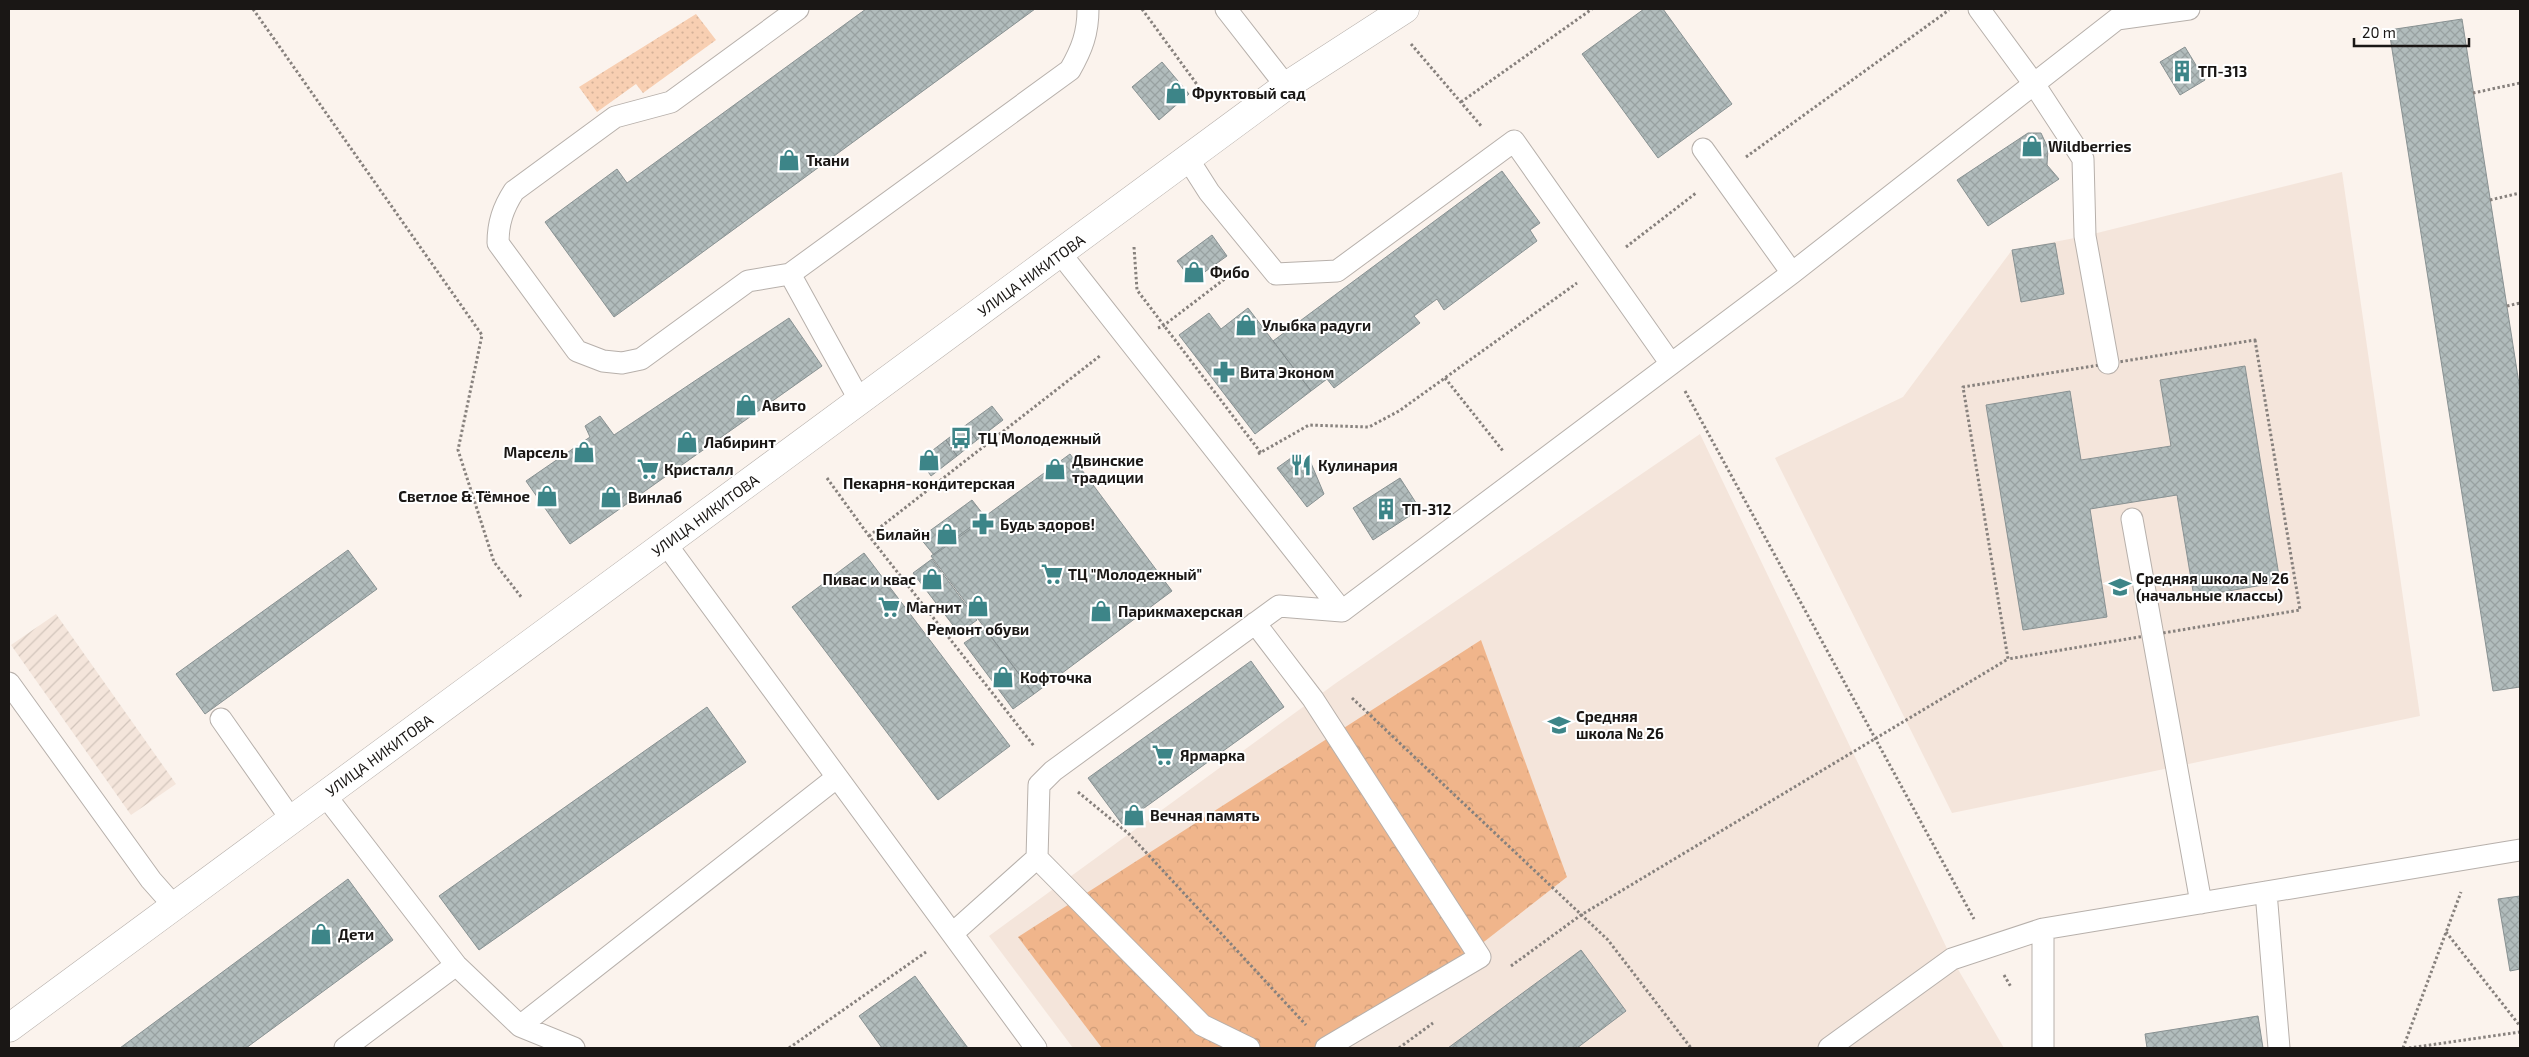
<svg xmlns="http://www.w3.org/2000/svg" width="2529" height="1057" font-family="'Exo 2',sans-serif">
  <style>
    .built { fill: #f4e5db }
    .industrial { fill: url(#industrial-furrows) }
    .forest { fill: url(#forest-crowns) }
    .park { fill: url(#park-dots) }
    .building { fill: url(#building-cross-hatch); stroke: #889192 }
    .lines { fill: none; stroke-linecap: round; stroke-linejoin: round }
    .lane-casing { stroke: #b7b0ab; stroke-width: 23 }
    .secondary-casing { stroke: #b7b0ab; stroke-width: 29 }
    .path { stroke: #87817d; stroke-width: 3; stroke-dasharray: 2.5 2.5; stroke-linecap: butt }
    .lane { stroke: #fff; stroke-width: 21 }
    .secondary { stroke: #fff; stroke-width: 28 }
    .labels { text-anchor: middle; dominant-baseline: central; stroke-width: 4; stroke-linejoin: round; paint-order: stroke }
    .poi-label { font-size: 15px; font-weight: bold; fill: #1a1715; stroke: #fff; text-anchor: start }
    .street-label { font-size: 15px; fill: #1a1715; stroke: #fff }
  </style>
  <defs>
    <pattern id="industrial-furrows" width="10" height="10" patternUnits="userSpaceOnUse" patternTransform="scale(1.25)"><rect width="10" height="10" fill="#f4e5db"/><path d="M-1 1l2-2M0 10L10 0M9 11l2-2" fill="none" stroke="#d1c4bb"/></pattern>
    <pattern id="forest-crowns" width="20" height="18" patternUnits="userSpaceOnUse" patternTransform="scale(1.25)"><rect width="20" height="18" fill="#f0b58b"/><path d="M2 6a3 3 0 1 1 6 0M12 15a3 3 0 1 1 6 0" fill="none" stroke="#cd9b77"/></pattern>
    <pattern id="park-dots" width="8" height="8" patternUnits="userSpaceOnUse" patternTransform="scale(1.25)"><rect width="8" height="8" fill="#f8cfb2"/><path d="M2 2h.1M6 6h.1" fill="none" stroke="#d4b198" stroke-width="1.8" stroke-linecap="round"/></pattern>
    <pattern id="building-cross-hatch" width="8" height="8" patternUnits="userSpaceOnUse" patternTransform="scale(1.25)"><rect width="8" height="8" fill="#b1bcbc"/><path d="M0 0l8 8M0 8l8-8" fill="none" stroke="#98a1a1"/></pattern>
  </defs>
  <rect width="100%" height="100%" fill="#fbf3ed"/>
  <path class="built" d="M2342 172 2420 716 1952 813 1775 458 1903 397 2012 250 2085 236Z
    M1700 434 1952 959 2004 1048H1073L989 936 1336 683Z"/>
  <path class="industrial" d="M56 614 176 784 131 815 11 645Z"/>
  <path class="forest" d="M1481 640 1567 877 1348 1048H1102L1018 937Z"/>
  <path class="park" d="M696 14 716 40 643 93 636 84 597 112 579 87Z"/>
  <path class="building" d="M866 9H1035L614 317 545 222 617 169 627 183Z
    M1644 9H1663L1732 104 1658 158 1582 54Z
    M2462 19 2520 390V687L2493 691 2389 30Z
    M2185 47 2205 80 2180 95 2160 62Z
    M1162 62 1189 94 1159 120 1132 87Z
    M2028 133H2041L2048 148 2047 165 2059 179 1988 226 1957 180Z
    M1502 171 1540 223 1530 230 1537 241 1444 310 1437 299 1414 316 1420 323 1334 388 1327 379 1311 391 1273 341Z
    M1212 235 1227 256 1192 281 1177 261Z
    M2055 243 2064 294 2021 302 2012 250Z
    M1248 308 1311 391 1255 434 1179 335 1209 313 1221 329Z
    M789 318 822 366 570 544 526 481 590 437 585 426 600 416 614 435Z
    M2245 366 2280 582 2194 597 2177 495 2090 509 2107 617 2023 630 1986 405 2070 391 2081 460 2171 446 2160 380Z
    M992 406 1003 420 977 440 966 425Z
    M966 425 977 440 957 456 946 440Z
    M946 440 957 456 931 476 920 460Z
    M1298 453 1303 459 1308 456 1324 494 1307 507 1277 468Z
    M1070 454 1172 591 1034 694 931 556Z
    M1400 478 1420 509 1373 540 1353 508Z
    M972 500 986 518 934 555 920 538Z
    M348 550 377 589 205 714 176 674Z
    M864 553 1010 746 938 800 792 607Z
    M932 559 977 620 959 633 913 573Z
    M985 629 1034 694 1013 709 964 643Z
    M1251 661 1284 707 1122 824 1088 778Z
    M707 707 746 762 479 950 439 896Z
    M348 879 393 940 276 1026 246 1048H120Z
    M2520 896V969L2510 971 2498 899Z
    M1581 950 1626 1011 1577 1048H1448Z
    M915 976 942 1013 968 1048H882L859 1016Z
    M2258 1016 2263 1048H2147L2145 1034Z"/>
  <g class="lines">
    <g class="lane-casing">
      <path id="lane" d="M798 9 671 102 615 117 514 191C503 208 498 223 498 243L577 351 603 361 622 363 641 359 748 281 790 274 1070 70C1082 49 1088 33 1088 9
        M1226 9 1286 86
        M1979 9 2034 84 2083 159 2085 236 2108 363
        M1703 149 1792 273
        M1188 159 1209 192 1276 274 1337 271 1514 141 1671 364
        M1060 253 1342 611
        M790 274 860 401
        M2132 519 2201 903
        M666 544 1036 1048
        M1255 623 1313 699 1480 957 1326 1048
        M9 683 151 880 174 906
        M221 719 291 819
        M325 795 456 965 520 1026 574 1048
        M1037 858 1202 1025 1249 1048
        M2266 892 2279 1048
        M953 933 1037 858 1039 785 1053 771 1279 606 1342 611 1792 273 2117 19 2189 9
        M520 1026 836 778
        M345 1048 456 965
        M1829 1048 1952 959 2043 929 2520 850
        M2043 1048V929"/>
    </g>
    <g class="secondary-casing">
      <path id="secondary" d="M9 1028 1286 86 1405 9"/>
    </g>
    <path class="path" d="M253 9 482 335 458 450 494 562 522 598
      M1142 9 1209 101
      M1411 44 1482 127
      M2473 93 2520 83
      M1461 102 1592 9
      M1746 157 1949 10
      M2490 200 2520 193
      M1134 247 1137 290 1261 453
      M1626 247 1696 193
      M2507 306 2520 303
      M1158 328 1163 326 1235 271
      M2255 340 2300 610 2008 659 1963 387Z
      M1445 378 1503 451
      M1685 391 1974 919
      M1258 454 1309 425 1369 427 1399 411 1577 283
      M827 478 869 536 1034 746
      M869 536 1101 355
      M1352 698 1608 940 1691 1048
      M1078 792 1129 834 1306 1025
      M2446 932 2520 1026
      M1511 966 1581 915 2008 659
      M2004 975 2011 987
      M789 1048 926 952
      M1399 1048 1433 1023
      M2403 1048 2461 892
      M2409 1048 2520 1032"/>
    <use href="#lane" class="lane"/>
    <use href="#secondary" class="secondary"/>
  </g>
  <defs>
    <g id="building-bare" transform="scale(1.725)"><path d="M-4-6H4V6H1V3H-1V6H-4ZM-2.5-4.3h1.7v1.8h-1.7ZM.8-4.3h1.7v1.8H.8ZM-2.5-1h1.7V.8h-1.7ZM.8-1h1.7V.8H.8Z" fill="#3d8588" stroke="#fff" stroke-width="2.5" paint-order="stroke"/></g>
    <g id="shop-bare" transform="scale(1.725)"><path d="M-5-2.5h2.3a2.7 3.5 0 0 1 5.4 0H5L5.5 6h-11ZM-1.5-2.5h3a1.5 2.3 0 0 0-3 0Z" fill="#3d8588" stroke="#fff" stroke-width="2.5" paint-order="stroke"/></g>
    <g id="pharmacy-bare" transform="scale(1.725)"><path d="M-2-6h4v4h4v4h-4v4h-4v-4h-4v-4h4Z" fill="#3d8588" stroke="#fff" stroke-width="2.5" paint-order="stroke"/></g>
    <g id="bus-bare" transform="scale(1.725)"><path d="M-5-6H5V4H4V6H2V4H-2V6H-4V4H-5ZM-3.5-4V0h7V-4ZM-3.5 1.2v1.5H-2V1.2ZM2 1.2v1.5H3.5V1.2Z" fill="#3d8588" stroke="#fff" stroke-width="2.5" paint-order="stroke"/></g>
    <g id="restaurant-bare" transform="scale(1.725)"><path d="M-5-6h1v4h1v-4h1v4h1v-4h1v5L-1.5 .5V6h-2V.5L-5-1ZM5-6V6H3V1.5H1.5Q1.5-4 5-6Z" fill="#3d8588" stroke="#fff" stroke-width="2.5" paint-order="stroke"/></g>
    <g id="supermarket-bare" transform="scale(1.725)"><path d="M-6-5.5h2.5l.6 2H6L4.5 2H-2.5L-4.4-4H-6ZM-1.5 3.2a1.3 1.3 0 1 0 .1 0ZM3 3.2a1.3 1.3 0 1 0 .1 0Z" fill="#3d8588" stroke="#fff" stroke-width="2.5" paint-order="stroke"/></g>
    <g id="school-bare" transform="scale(1.725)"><path d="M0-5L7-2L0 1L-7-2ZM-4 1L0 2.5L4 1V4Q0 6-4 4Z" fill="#3d8588" stroke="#fff" stroke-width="2.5" paint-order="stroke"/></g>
  </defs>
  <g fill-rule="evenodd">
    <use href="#building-bare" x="2182" y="71"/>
    <use href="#shop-bare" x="1176" y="93"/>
    <use href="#shop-bare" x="2032" y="146"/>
    <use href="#shop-bare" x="789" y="160"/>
    <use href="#shop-bare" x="1194" y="272"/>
    <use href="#shop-bare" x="1246" y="325"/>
    <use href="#pharmacy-bare" x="1224" y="372"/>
    <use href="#shop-bare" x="746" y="405"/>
    <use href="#bus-bare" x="961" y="438"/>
    <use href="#shop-bare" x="687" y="442"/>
    <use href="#shop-bare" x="584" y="452"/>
    <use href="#shop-bare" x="929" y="460"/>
    <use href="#restaurant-bare" x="1301" y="465"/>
    <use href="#supermarket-bare" x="648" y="469"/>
    <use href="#shop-bare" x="1055" y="469"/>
    <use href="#shop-bare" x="547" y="496"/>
    <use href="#shop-bare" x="611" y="497"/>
    <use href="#building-bare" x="1386" y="509"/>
    <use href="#pharmacy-bare" x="983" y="524"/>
    <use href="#shop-bare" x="947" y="534"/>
    <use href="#supermarket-bare" x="1052" y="574"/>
    <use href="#shop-bare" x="932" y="579"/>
    <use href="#school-bare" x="2120" y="587"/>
    <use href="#shop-bare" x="978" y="606"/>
    <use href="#supermarket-bare" x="889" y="607"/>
    <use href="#shop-bare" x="1101" y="611"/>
    <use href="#shop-bare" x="1003" y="677"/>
    <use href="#school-bare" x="1559" y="725"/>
    <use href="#supermarket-bare" x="1163" y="755"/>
    <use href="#shop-bare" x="1134" y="815"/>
    <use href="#shop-bare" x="321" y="934"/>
  </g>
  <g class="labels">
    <g class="poi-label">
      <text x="2198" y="71">ТП-313</text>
      <text x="1192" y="93">Фруктовый сад</text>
      <text x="2048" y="146">Wildberries</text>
      <text x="806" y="160">Ткани</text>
      <text x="1210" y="272">Фибо</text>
      <text x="1262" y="325">Улыбка радуги</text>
      <text x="1240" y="372">Вита Эконом</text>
      <text x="762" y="405">Авито</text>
      <text x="978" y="438">ТЦ Молодежный</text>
      <text x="704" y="442">Лабиринт</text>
      <text x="568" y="452" text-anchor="end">Марсель</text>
      <text x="1072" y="460">Двинские<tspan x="1072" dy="17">традиции</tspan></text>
      <text x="1318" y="465">Кулинария</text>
      <text x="664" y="469">Кристалл</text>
      <text x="929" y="483" text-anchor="middle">Пекарня-кондитерская</text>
      <text x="530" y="496" text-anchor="end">Светлое &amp; Тёмное</text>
      <text x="628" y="497">Винлаб</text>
      <text x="1402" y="509">ТП-312</text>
      <text x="1000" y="524">Будь здоров!</text>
      <text x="930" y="534" text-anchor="end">Билайн</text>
      <text x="1068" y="574">ТЦ "Молодежный"</text>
      <text x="2136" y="578">Средняя школа № 26<tspan x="2136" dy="17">(начальные классы)</tspan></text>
      <text x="916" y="579" text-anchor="end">Пивас и квас</text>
      <text x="906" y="607">Магнит</text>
      <text x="1118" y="611">Парикмахерская</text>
      <text x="978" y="629" text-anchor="middle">Ремонт обуви</text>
      <text x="1020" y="677">Кофточка</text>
      <text x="1576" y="716">Средняя<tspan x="1576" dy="17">школа № 26</tspan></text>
      <text x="1180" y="755">Ярмарка</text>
      <text x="1150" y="815">Вечная память</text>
      <text x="338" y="934">Дети</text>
    </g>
    <g class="street-label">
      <text transform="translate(1031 275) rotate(-36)">УЛИЦА НИКИТОВА</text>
      <text transform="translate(705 515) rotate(-36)">УЛИЦА НИКИТОВА</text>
      <text transform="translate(379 755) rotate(-36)">УЛИЦА НИКИТОВА</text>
    </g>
  </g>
  <rect width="2529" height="1057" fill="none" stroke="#1a1715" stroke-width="20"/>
  <path d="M2354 38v8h115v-8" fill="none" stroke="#1a1715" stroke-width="2.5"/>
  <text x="2362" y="38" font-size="15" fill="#1a1715" stroke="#ffffff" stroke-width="4" paint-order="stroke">20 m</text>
</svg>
